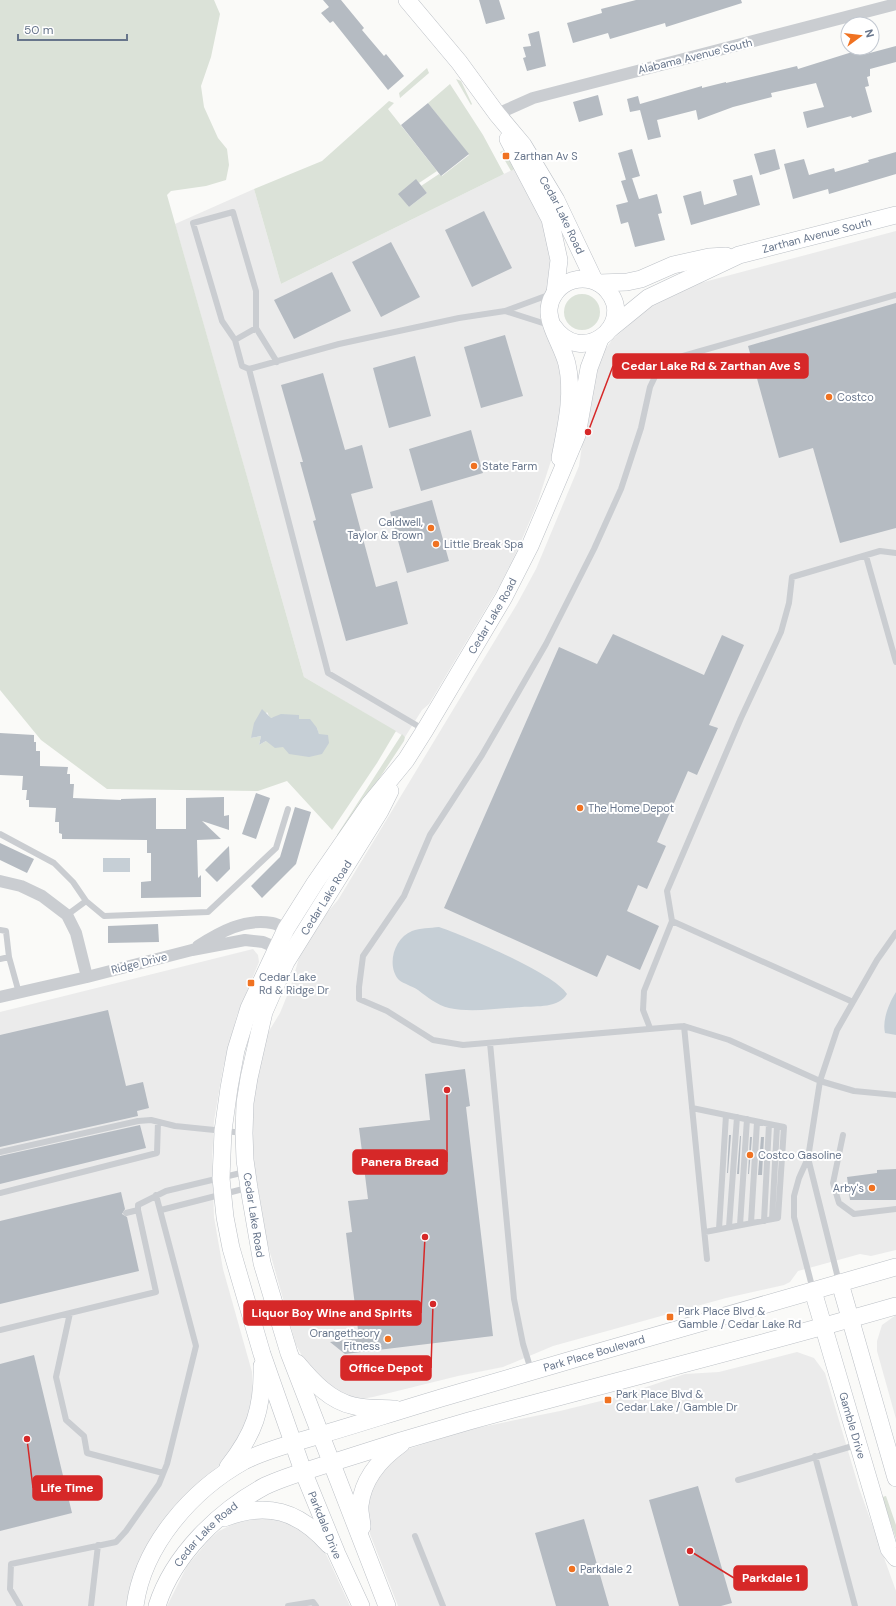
<svg xmlns="http://www.w3.org/2000/svg" width="896" height="1606" font-family="'DM Sans',sans-serif">
  <style>
    .built { fill: #ebebeb }
    .green { fill: #dbe2d8; fill-rule: evenodd }
    .water { fill: #c6cfd6 }
    .building { fill: #b5bbc2 }
    .lines { fill: none; stroke-linecap: round; stroke-linejoin: round }
    .secondary-casing { stroke: #bcc0c6; stroke-width: 18 }
    .lane { stroke: #cacdd1; stroke-width: 6 }
    .street { stroke: #cacdd1; stroke-width: 12 }
    .secondary { stroke: #fff; stroke-width: 17 }
    .poi-dot { fill: #f07221; stroke: #fff; stroke-width: 1.5 }
    .labels { text-anchor: middle; dominant-baseline: central; stroke-width: 4; stroke-linejoin: round; paint-order: stroke }
    .street-label { font-size: 11px; fill: #67758b; stroke: #fff }
    .poi-label { font-size: 11px; fill: #67758b; stroke: #fff; text-anchor: start }
    .leader { fill: none; stroke: #d62828; stroke-width: 1.5 }
    .callout-dot { fill: #d62828; stroke: #fff; stroke-width: 1.5 }
    .callout { fill: #d62828; stroke: #d62828; stroke-width: 1.5 }
    .callout-label { font-size: 12px; text-anchor: middle; font-weight: bold; fill: #fff }
  </style>
  <rect width="100%" height="100%" fill="#fafaf8"/>
  <path class="built" d="M518 167 551 242 557 354 563 382 559 436 537 504 516 553 500 585 429 704 422 710 405 737 304 677 175 224 254 189 281 284Z
    M896 231V1250L871 1256 860 1254 798 1271 790 1282 784 1285 726 1298 553 1346 503 1367 458 1376 373 1397 361 1399 347 1396 323 1381 306 1363 296 1345 267 1242 253 1158 252 1097 266 1036 280 1013 291 986 300 954 317 924 338 900 517 604 536 569 579 466 590 391 604 351 612 340 648 308 689 286Z
    M253 949 258 955 259 962 237 1015 223 1068 214 1121 212 1162 214 1217 219 1246 223 1269 252 1372V1402L244 1431 223 1462 185 1495 163 1520 151 1539 131 1584 126 1606H0V1012Z
    M896 1315V1419L877 1351V1341L882 1325Z
    M797 1352 814 1358 825 1373 859 1488 896 1591V1606H398L370 1534 367 1513 371 1491 380 1474 405 1450 467 1430 560 1411 617 1397 685 1374 719 1372Z
    M269 1517 297 1527 317 1542 326 1554 350 1606H167L187 1566 209 1540 219 1531 240 1521Z"/>
  <path class="green" d="M0 0H214L220 14 211 57 201 86 204 107 218 138 227 149 229 165 226 180 206 186 171 191 167 195 304 677 396 731 377 763 332 830 287 781 258 791 107 789 41 740 0 690ZM267 712 270 718 299 715V719L317 728 319 735 266 741 259 745 261 736 251 738Z
    M427 68 429 73 400 98 399 93Z
    M456 79 461 81 472 104 471 105Z
    M450 84 483 135 504 174 281 284 254 189 322 161 389 101 394 103 388 109 437 171 419 183 416 180 399 194 409 207 427 193 421 186 439 174 442 176 469 155 428 103Z
    M505 150 518 167 511 171 500 152Z
    M564 312a18 18 0 1 1 36 0a18 18 0 1 1-36 0Z
    M402 734 405 737 404 741 340 838 337 835Z
    M886 1496 896 1525V1539L882 1497Z"/>
  <path class="water" d="M262 709 271 718 281 714 299 715V719H310L317 728 319 734 328 735 329 743 322 754 309 757 289 754 283 747 275 748 266 741 259 745 261 736 251 738 254 723Z
    M103 858H130V872H103Z
    M439 927C465 936 554 973 567 994 559 1008 537 1006 522 1007 499 1008 472 1013 449 1008 437 1005 427 997 418 990 412 986 404 984 399 980 386 966 394 938 412 931 420 928 430 928 439 927Z
    M896 992V1035L885 1033C882 1020 889 1003 896 992Z"/>
  <path class="building" d="M323 0H341L364 28 362 30 384 56 386 54 404 76 388 90 333 21 330 23 321 13 329 7Z
    M479 0H499L505 19 486 24Z
    M636 0H741L742 3 666 27 665 23 610 39 608 33 573 43 567 23 602 13 601 9Z
    M539 31 546 66 527 71 523 58 526 57 523 47 531 46 528 34Z
    M896 46V62L870 69V76L867 77 869 86 865 87 872 112 852 118 851 116 807 128 803 112 824 107 816 83 771 93 772 97 733 107 698 120 696 110 657 120 661 137 648 140 640 110 630 112 627 99 638 96 640 104 702 86V88L726 82V83L797 66 798 69 865 48 866 54Z
    M598 95 603 115 579 122 573 102Z
    M428 103 469 154 441 176 401 125Z
    M632 149 640 176 626 180 618 153Z
    M775 149 780 169 760 175 754 154Z
    M896 152V174L829 194 828 189 793 199 784 164 804 159 809 175 834 168 835 172 869 162 868 160Z
    M752 175 760 205 691 225 683 196 701 191 704 205 737 195 733 180Z
    M632 178 639 199 657 194 662 213 658 214 665 240 635 247 628 222 621 224 616 205 628 202 621 181Z
    M416 179 427 193 409 207 398 194Z
    M484 211 512 268 472 287 445 230Z
    M391 242 420 297 381 317 352 262Z
    M332 272 351 311 294 339 274 300Z
    M896 303V528L840 543 813 448 779 458 748 346Z
    M505 335 523 396 481 408 464 347Z
    M415 356 431 416 389 428 373 368Z
    M323 373 345 450 362 445 373 488 351 494 376 587 397 581 408 624 346 641 313 521 316 520 300 462H303L281 385Z
    M471 430 483 473 421 491 409 449Z
    M432 500 449 561 407 573 390 512Z
    M613 634 704 675 722 635 744 645 709 725 718 728 697 775 688 771 657 842 666 846 647 889 638 885 627 911 659 926 640 970 607 955 597 977 444 908 559 647 597 664Z
    M0 733 34 735V742H36V751H40V766L68 767 67 774H70V784H74L73 798 121 800V799L156 798V829H186V798L224 797V816L229 815V830L202 821 221 839 197 840 198 878 201 875V897L141 898V882L151 881V853H147V840L62 839V834L59 833V822H55L56 808 29 807V800H26L27 790H22L23 776 0 775Z
    M256 793 270 798 256 839 242 834Z
    M295 807 311 812 296 864 262 898 251 886 280 857Z
    M0 843 34 859 27 873 0 860Z
    M229 846 230 869 217 882 205 870Z
    M158 924 159 942 108 943V926Z
    M108 1010 126 1086 143 1082 149 1108 137 1111 138 1116 0 1147V1035Z
    M465 1069 470 1106 466 1107 493 1336 345 1354 330 1342 359 1338 346 1233 352 1232 348 1201 368 1199 359 1128 430 1120 425 1074Z
    M140 1125 146 1148 0 1184V1156Z
    M729 1135H731L728 1173H727Z
    M740 1136H741L739 1174H737Z
    M750 1137H752L749 1174H748Z
    M761 1137H764L762 1175H758Z
    M896 1169V1200H850L847 1177 877 1173V1170Z
    M121 1192 125 1209 122 1214 127 1217 139 1271 0 1304V1221Z
    M34 1355 72 1513 0 1531V1364Z
    M698 1486 732 1603 721 1606H679L649 1500Z
    M584 1519 609 1606H556L535 1533Z"/>
  <g class="lines">
    <g class="secondary-casing">
      <g id="secondary">
        <path id="s1" d="M407 0 459 62 497 114 523 145 556 200 594 280"/>
        <path d="M508 139 550 219 559 260 555 293"/>
        <path d="M599 283 627 282 641 279 673 265 709 257 726 256"/>
        <path d="M553 326C581 368 636 325 608 291 589 268 552 280 549 309 548 326 563 347 567 364 574 395 566 427 560 458"/>
        <path id="s2" d="M610 329 648 298 739 255 896 215"/>
        <path d="M840 1283 896 1478"/>
        <path id="s3" d="M813 1291 889 1549 896 1558"/>
        <path d="M297 1363C312 1381 330 1401 354 1406 366 1409 382 1408 395 1409"/>
        <path d="M228 1467C254 1434 263 1409 262 1366"/>
        <path d="M224 1518C267 1501 299 1511 329 1545"/>
        <path d="M362 1527C362 1520 359 1512 360 1505 363 1479 380 1459 401 1444"/>
        <path id="s4" d="M135 1606C143 1545 192 1490 244 1461 270 1448 299 1442 327 1433 367 1421 407 1408 448 1396 597 1352 746 1309 896 1267"/>
        <path id="s5" d="M157 1606C173 1555 219 1511 265 1486 286 1476 309 1470 331 1463 377 1448 423 1434 469 1421 611 1382 754 1347 896 1306"/>
        <path id="s6" d="M361 1606 337 1554 303 1471 262 1354 231 1248 225 1217 221 1178 223 1131 229 1088 236 1050 249 1008 286 929 315 883 369 805 406 760 425 730 504 597 530 546 577 435 589 368 600 339"/>
        <path id="s7" d="M387 1606 289 1353 262 1263 249 1188 245 1160 244 1133 245 1103 249 1078 264 1012 286 962 380 811 390 791"/>
      </g>
    </g>
    <path class="lane" d="M896 295 662 362 650 387 641 428 621 489 594 549 546 644 482 755 430 835 404 896 363 956 359 987V999L387 1011 433 1040 463 1045 684 1026 729 1040 820 1081 854 1091 896 1095
      M505 311 549 325
      M235 340 256 328
      M277 362 256 328V291L233 212 193 223 222 321 235 340 242 366 249 369 339 344 459 318 505 311 551 294
      M249 369 328 673 423 729
      M866 556 896 662
      M0 834 54 863 73 882 86 901 104 916 208 912 276 848 288 809
      M67 915 86 901
      M672 921 853 1002
      M0 930 6 931 9 957 19 993
      M0 959 9 957
      M684 1026 707 1259
      M650 1028 643 1010 644 991 672 921 667 891 741 718 781 632 789 603 792 577 880 551 896 553
      M490 1043 514 1299 523 1344 531 1370
      M692 1108 784 1127 778 1218 705 1232
      M843 1135 833 1183 839 1203 854 1214 896 1209
      M0 1152 138 1121 151 1120 175 1126 244 1133
      M808 1158 839 1282
      M0 1193 157 1153 158 1122
      M161 1210 247 1188
      M126 1213 138 1210
      M772 1219 777 1126
      M764 1221 769 1124
      M751 1223 757 1122
      M740 1225 747 1119
      M729 1227 737 1117
      M719 1229 726 1115
      M813 1290 794 1217V1196L799 1178 808 1158 820 1081 837 1030 877 960 896 933
      M70 1313 56 1377 66 1420 84 1436 87 1453 163 1473
      M0 1330 156 1292 138 1210V1205L166 1191 245 1172
      M815 1456 855 1606
      M738 1480 856 1445
      M415 1536 443 1606
      M20 1606 10 1589 11 1564 116 1542 126 1531 159 1484 167 1464 196 1346 156 1195
      M91 1606 98 1545
      M288 1606 313 1602 316 1606"/>
    <path class="street" d="M497 114 533 98 896 4
      M0 881 21 886 42 896 67 915 76 933 87 977 0 997
      M198 946C220 932 245 918 272 923 278 924 286 929 292 932
      M87 977 192 950 245 940 263 942 284 951"/>
    <use href="#secondary" class="secondary"/>
  </g>
  <g class="poi-dot">
    <rect x="502" y="152" width="8" height="8" rx="2"/>
    <circle cx="829" cy="397" r="4"/>
    <circle cx="474" cy="466" r="4"/>
    <circle cx="431" cy="528" r="4"/>
    <circle cx="436" cy="544" r="4"/>
    <circle cx="580" cy="808" r="4"/>
    <rect x="247" y="979" width="8" height="8" rx="2"/>
    <circle cx="750" cy="1155" r="4"/>
    <circle cx="872" cy="1188" r="4"/>
    <rect x="666" y="1313" width="8" height="8" rx="2"/>
    <circle cx="388" cy="1339" r="4"/>
    <rect x="604" y="1396" width="8" height="8" rx="2"/>
    <circle cx="572" cy="1569" r="4"/>
  </g>
  <g class="labels">
    <g class="street-label">
      <text transform="translate(695 56) rotate(-14)">Alabama Avenue South</text>
      <text stroke="none"><textPath href="#s1" startOffset="266">Cedar Lake Road</textPath></text>
      <text stroke="none"><textPath href="#s2" startOffset="230">Zarthan Avenue South</textPath></text>
      <text stroke="none"><textPath href="#s6" startOffset="1088">Cedar Lake Road</textPath></text>
      <text stroke="none"><textPath href="#s7" startOffset="750">Cedar Lake Road</textPath></text>
      <text transform="translate(139 963) rotate(-14)">Ridge Drive</text>
      <text transform="translate(254 1215) rotate(81)">Cedar Lake Road</text>
      <text stroke="none"><textPath href="#s4" startOffset="554">Park Place Boulevard</textPath></text>
      <text stroke="none"><textPath href="#s3" startOffset="140">Gamble Drive</textPath></text>
      <text transform="translate(325 1525) rotate(68)">Parkdale Drive</text>
      <text stroke="none"><textPath href="#s5" startOffset="88">Cedar Lake Road</textPath></text>
    </g>
    <g class="poi-label">
      <text x="514" y="156">Zarthan Av S</text>
      <text x="837" y="397">Costco</text>
      <text x="482" y="466">State Farm</text>
      <text x="423" y="522" text-anchor="end">Caldwell,<tspan x="423" dy="13">Taylor &amp; Brown</tspan></text>
      <text x="444" y="544">Little Break Spa</text>
      <text x="588" y="808">The Home Depot</text>
      <text x="259" y="977">Cedar Lake<tspan x="259" dy="13">Rd &amp; Ridge Dr</tspan></text>
      <text x="758" y="1155">Costco Gasoline</text>
      <text x="864" y="1188" text-anchor="end">Arby's</text>
      <text x="678" y="1311">Park Place Blvd &amp;<tspan x="678" dy="13">Gamble / Cedar Lake Rd</tspan></text>
      <text x="380" y="1333" text-anchor="end">Orangetheory<tspan x="380" dy="13">Fitness</tspan></text>
      <text x="616" y="1394">Park Place Blvd &amp;<tspan x="616" dy="13">Cedar Lake / Gamble Dr</tspan></text>
      <text x="580" y="1569">Parkdale 2</text>
    </g>
  </g>
  <path class="leader" d="M588 432L613 366M447 1090L447 1162M425 1237L421 1313M433 1304L431 1368M27 1439L33 1488M690 1551L734 1578"/>
  <g class="callout-dot">
    <circle cx="588" cy="432" r="4"/>
    <circle cx="447" cy="1090" r="4"/>
    <circle cx="425" cy="1237" r="4"/>
    <circle cx="433" cy="1304" r="4"/>
    <circle cx="27" cy="1439" r="4"/>
    <circle cx="690" cy="1551" r="4"/>
  </g>
  <g class="callout">
    <rect x="613" y="354" width="195" height="24" rx="4"/>
    <rect x="353" y="1150" width="94" height="24" rx="4"/>
    <rect x="244" y="1301" width="177" height="24" rx="4"/>
    <rect x="341" y="1356" width="90" height="24" rx="4"/>
    <rect x="33" y="1476" width="69" height="24" rx="4"/>
    <rect x="734" y="1566" width="73" height="24" rx="4"/>
  </g>
  <g class="callout-label">
    <text x="711" y="370">Cedar Lake Rd &amp; Zarthan Ave S</text>
    <text x="400" y="1166">Panera Bread</text>
    <text x="332" y="1317">Liquor Boy Wine and Spirits</text>
    <text x="386" y="1372">Office Depot</text>
    <text x="67" y="1492">Life Time</text>
    <text x="771" y="1582">Parkdale 1</text>
  </g>
  <g transform="translate(860 36) rotate(75)"><circle r="19" fill="#ffffff" stroke="#c2c8d1"/>
  <path d="M0-3L7 15L0 10L-7 15Z" fill="#f07221"/>
  <text y="-6" font-size="11" font-weight="bold" text-anchor="middle" fill="#67758b">N</text>
  </g>
  <path d="M18 34v6h109v-6" fill="none" stroke="#67758b" stroke-width="2"/>
  <text x="24" y="34" font-size="12" fill="#67758b" stroke="#ffffff" stroke-width="3" paint-order="stroke">50 m</text>
</svg>
